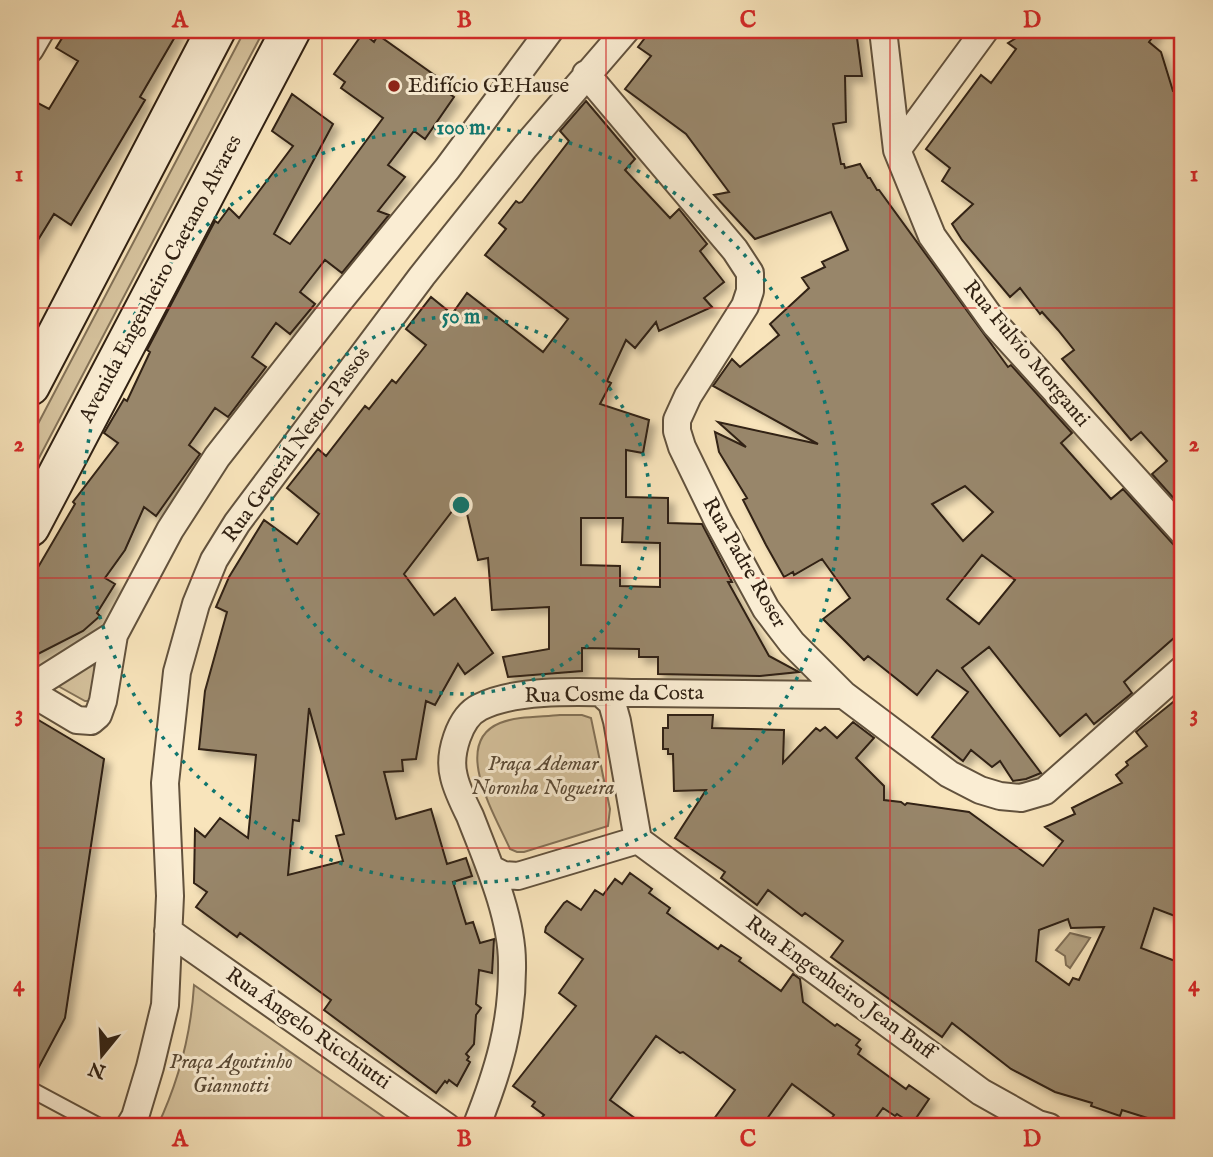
<svg xmlns="http://www.w3.org/2000/svg" width="1213" height="1157" font-family="'IM FELL English',serif">
  <style>
    .green { fill: #d6c39e; stroke: #837258; stroke-width: 2 }
    .water { fill: #b4a282; stroke: #7f6e56; stroke-width: 2 }
    .building { fill: #98866a; stroke: #302113; stroke-width: 2; fill-rule: evenodd; filter: url(#shadow) }
    .lines { fill: none; stroke-linecap: round; stroke-linejoin: round }
    .lane-casing { stroke: #62523d; stroke-width: 18 }
    .street-casing { stroke: #62523d; stroke-width: 30 }
    .secondary-casing { stroke: #302113; stroke-width: 42 }
    .lane { stroke: #faedd3; stroke-width: 14 }
    .street { stroke: #faedd3; stroke-width: 26 }
    .secondary { stroke: #faedd3; stroke-width: 38 }
    .grid { fill: none; stroke: #d62828; stroke-width: 2; stroke-opacity: 0.55 }
    .ring { fill: none; stroke: #0f766e; stroke-width: 3.5; stroke-dasharray: 3.5 7 }
    .poi-dot { fill: #8f2418; stroke: #faedd3; stroke-width: 2.5 }
    .labels { text-anchor: middle; dominant-baseline: central; stroke-width: 6; stroke-linejoin: round; paint-order: stroke }
    .poi-label { font-size: 21px; fill: #302113; stroke: #faedd3; text-anchor: start }
    .street-label { font-size: 21px; fill: #302113; stroke: #faedd3 }
    .park-label { font-size: 21px; font-style: italic; fill: #5a4a36; stroke: #faedd3 }
    .centre { fill: #0f766e; stroke: #faedd3; stroke-width: 3.5 }
    .ring-label { font-size: 21px; text-anchor: middle; font-weight: bold; fill: #0f766e; stroke: #faedd3; stroke-width: 6; stroke-linejoin: round; paint-order: stroke }
    .neatline { fill: none; stroke: #d62828; stroke-width: 2.5 }
    .grid-label { font-size: 23px; text-anchor: middle; font-weight: bold; fill: #d62828 }
  </style>
  <defs>
    <filter id="shadow"><feDropShadow dx="6" dy="6" stdDeviation="3.5" flood-color="#0004"/></filter>
  </defs>
  <rect width="100%" height="100%" fill="#f8e4bb"/>
  <filter id="stains"><feTurbulence type="fractalNoise" baseFrequency=".00286" numOctaves="4"/><feColorMatrix values="0 0 0 0 .2 0 0 0 0 .09 0 0 0 0 .02 0 0 0 .5 -.17"/></filter>
  <radialGradient id="worn" r=".72"><stop offset=".6" stop-color="#630" stop-opacity="0"/><stop offset="1" stop-color="#630" stop-opacity=".3"/></radialGradient>
  <path class="green" d="M245 30H264L30 475V439Z
    M94 661 96 696 92 701H85L58 686Z
    M560 715H582L591 718 610 809 608 826 524 852H517L510 849C496 817 450 743 500 723 517 716 541 717 560 715Z
    M194 985 398 1127H157C178 1083 191 1033 194 985Z"/>
  <path class="water" d="M1070 933 1090 938 1070 968 1066 965 1065 956 1056 950Z"/>
  <path class="building" d="M67 30H179L140 97 145 100 71 225 54 214 30 253V117L38 103 49 109 78 61 56 48Z
    M651 30H856L862 76H845L846 122 833 124 841 164H844L845 168 860 164 868 178H870L877 190H879L1008 367 1011 365 1072 433 1061 443 1111 499 1123 489 1183 555V630L1124 682 1132 693 1094 724 1086 714 1060 736 989 647 962 668 1041 773 1026 779 1013 781 1000 761 992 767 971 750 963 761 932 737 968 692 937 670 917 695 868 656 864 660 823 619 850 598 822 559 794 575 793 572 784 577 766 545 743 500 747 498 719 452 715 432 746 447 718 422 818 444 713 386 732 359 740 367 779 335 770 324 809 288 802 278 825 267 822 262 848 250 831 212 755 239 714 195 729 192 686 134 625 89 651 56 638 47ZM965 486 993 512 963 541 932 504ZM982 555 1015 580 979 624 947 599Z
    M1029 30H1158L1149 42 1161 52 1173 91H1175L1178 107 1183 106V497L1177 502 1152 474 1167 461 1141 432 1131 440 1062 359 1074 350 1058 330 1042 312 1040 314 1020 288 1010 297 962 240 952 224 973 204 942 181 950 168 926 149 981 75 991 83 1016 49 1008 43Z
    M363 33 374 42 378 35 447 84 443 89 454 97 425 139 414 131 388 165 405 177 378 211 389 215 342 273 325 260 300 292 315 304 290 334 276 323 252 357 266 367 228 417 215 408 189 445 200 454 156 516 144 507 125 550 105 578 115 584 97 613 100 616 83 631 30 658V581L75 504 73 502 118 443 104 433 124 399 127 401 150 352 147 350 215 221 218 223 229 208 239 218 293 146 272 131 292 94 333 124 274 234 290 244 383 118 341 88 345 82 334 74Z
    M586 101 635 159 625 170 670 218 679 209 707 244 700 251 724 282 704 298 712 307 659 331 656 322 635 348 626 340 607 381 611 383 600 404 649 420 643 453 626 450V497L668 498V523L702 524 732 582H728L769 656 799 672 760 676 658 674V657H639V649L582 648V671L508 677 503 657 549 649V607L492 610 488 558 478 560 463 497 404 574 434 615 455 598 493 653 465 674 458 664 435 705 426 701 416 759 402 760 403 771 384 772 396 819 431 809 447 864 466 858 472 876 453 882 466 924 473 922 480 943 494 939 492 973 479 970 476 1004 481 1008 476 1015 474 1044 466 1054 469 1057 467 1060 470 1062 457 1086 449 1080 447 1083 445 1081 436 1093 324 1010 331 1000 240 933 237 937 196 907 207 892 194 883 195 829 205 837 220 818 248 838 256 755 199 749 205 691 227 612 216 607 229 577 264 520 297 544 319 514 287 488 318 449 326 456 365 406 369 409 392 380 396 383 426 345 406 329 431 297 452 314 467 293 543 352 568 319 485 255 506 229 499 223 516 201 519 203 522 202 569 141 560 131ZM581 518H623L622 542 660 543V587L620 586V566L581 565ZM309 708 344 834 336 836 343 861 288 875 293 820 299 821Z
    M1183 694V919L1154 908 1141 948 1183 964V1127H1158L1160 1122 1122 1110 1120 1116 1091 1106 1092 1103 1055 1092 1011 1069 952 1023 942 1037 831 957 843 941 805 913 802 916 768 890 757 905 721 878 725 872 675 838 706 790 674 791 673 754H668V749H663V728H668V715H713L712 728 784 730 783 763 816 728 820 731 825 727 837 738 853 722 874 738 856 758 884 786V800L901 802 905 805 907 803 969 812 1043 866 1063 841 1045 827 1075 814 1072 808 1122 783 1116 775 1128 765 1126 762 1147 746 1136 732ZM1068 919 1071 928 1104 927 1079 980 1073 978 1069 985 1036 961 1039 930Z
    M30 715 104 759 65 1018 32 1080 30 1079Z
    M630 873 652 889 649 893 670 908 667 913 718 949 721 945 741 958 739 961 781 991 793 974 800 979 803 1002 835 1026 837 1024 860 1040 856 1045 861 1049 858 1054 906 1089 909 1085 929 1099 912 1124 897 1114 895 1116 883 1108 869 1127H825L834 1115 792 1084 761 1127H708L735 1090 683 1052 680 1053 656 1036 610 1100 647 1127H534L544 1115 532 1106 535 1102 513 1086 576 1006 559 993 583 959 545 932 546 927 564 903 567 901 581 910 595 890 603 895 615 879 622 884Z"/>
  <g class="lines">
    <g class="lane-casing">
      <path id="lane" d="M30 1089 101 1127"/>
    </g>
    <g class="street-casing">
      <path id="street" d="M883 30 897 150 932 236 995 324 1183 532
        M30 49 41 30
        M586 74 735 250 750 273V291L745 306 688 396 677 420V431L682 447 718 521 766 609 792 643 844 695 949 774 980 790 1000 796 1021 798 1045 791 1183 669
        M897 150 985 30
        M30 688 114 635
        M30 692 77 720 91 721 98 715 103 701 114 635 170 530 217 457 336 305 447 169 550 30
        M601 693 612 703 617 721 638 840
        M638 840 981 1092 1038 1124 1049 1127
        M491 869 503 875 518 876 638 840
        M168 931 447 1127
        M129 1127 135 1117 150 1067 165 1005 170 896 165 783 177 672 196 604 214 560 237 523 422 276 525 147 626 30
        M476 1127C498 1072 513 1024 512 963 512 916 487 860 470 816 464 804 457 790 454 777 448 755 459 717 480 707 521 686 597 693 643 693 710 694 777 694 844 695"/>
    </g>
    <g class="secondary-casing">
      <path id="secondary" d="M30 386 216 30
        M30 527 291 30"/>
    </g>
    <use href="#lane" class="lane"/>
    <use href="#street" class="street"/>
    <use href="#secondary" class="secondary"/>
  </g>
  <path class="grid" d="M322 30V1127M606 30V1127M890 30V1127M30 308H1183M30 578H1183M30 848H1183"/>
  <g class="ring">
    <circle cx="461" cy="505" r="189"/>
    <circle cx="461" cy="505" r="378"/>
  </g>
  <circle class="poi-dot" cx="394" cy="86" r="7"/>
  <g class="labels">
    <g class="poi-label">
      <text x="408" y="86">Edifício GEHause</text>
    </g>
    <g class="street-label">
      <text transform="translate(161 279) rotate(-62)">Avenida Engenheiro Caetano Alvares</text>
      <text transform="translate(1026 354) rotate(50)">Rua Fulvio Morganti</text>
      <text transform="translate(297 445) rotate(-54)">Rua General Nestor Passos</text>
      <text transform="translate(744 563) rotate(60)">Rua Padre Roser</text>
      <text transform="translate(614 695) rotate(-1)">Rua Cosme da Costa</text>
      <text transform="translate(840 988) rotate(36)">Rua Engenheiro Jean Buff</text>
      <text transform="translate(308 1029) rotate(35)">Rua Ângelo Ricchiutti</text>
    </g>
    <g class="park-label">
      <text x="543" y="764">Praça Ademar<tspan x="543" dy="24">Noronha Nogueira</tspan></text>
      <text x="231" y="1062">Praça Agostinho<tspan x="231" dy="24">Giannotti</tspan></text>
    </g>
  </g>
  <circle cx="461" cy="505" r="10" class="centre"/>
  <g class="ring-label">
    <text x="461" y="134">100 m</text>
    <text x="461" y="323">50 m</text>
  </g>
  <rect width="1213" height="1157" fill="none" stroke="#f8e4bb" stroke-width="77"/>
  <g transform="translate(102 1055) rotate(198)" stroke="#faedd3" stroke-width="5" paint-order="stroke">
  <path d="M0-5L12 26L0 18L-12 26Z" fill="#302113"/>
  <text y="-10" font-size="19" font-weight="bold" text-anchor="middle" fill="#302113">N</text>
  </g>
  <rect x="38" y="38" width="1136" height="1080" class="neatline"/>
  <g class="grid-label">
    <text x="180" y="27">A</text>
    <text x="464" y="27">B</text>
    <text x="748" y="27">C</text>
    <text x="1032" y="27">D</text>
    <text x="19" y="181">1</text>
    <text x="1194" y="181">1</text>
    <text x="19" y="451">2</text>
    <text x="1194" y="451">2</text>
    <text x="19" y="721">3</text>
    <text x="1194" y="721">3</text>
    <text x="19" y="991">4</text>
    <text x="1194" y="991">4</text>
    <text x="180" y="1146">A</text>
    <text x="464" y="1146">B</text>
    <text x="748" y="1146">C</text>
    <text x="1032" y="1146">D</text>
  </g>
  <rect width="100%" height="100%" filter="url(#stains)"/>
  <rect width="100%" height="100%" fill="url(#worn)"/>
</svg>
